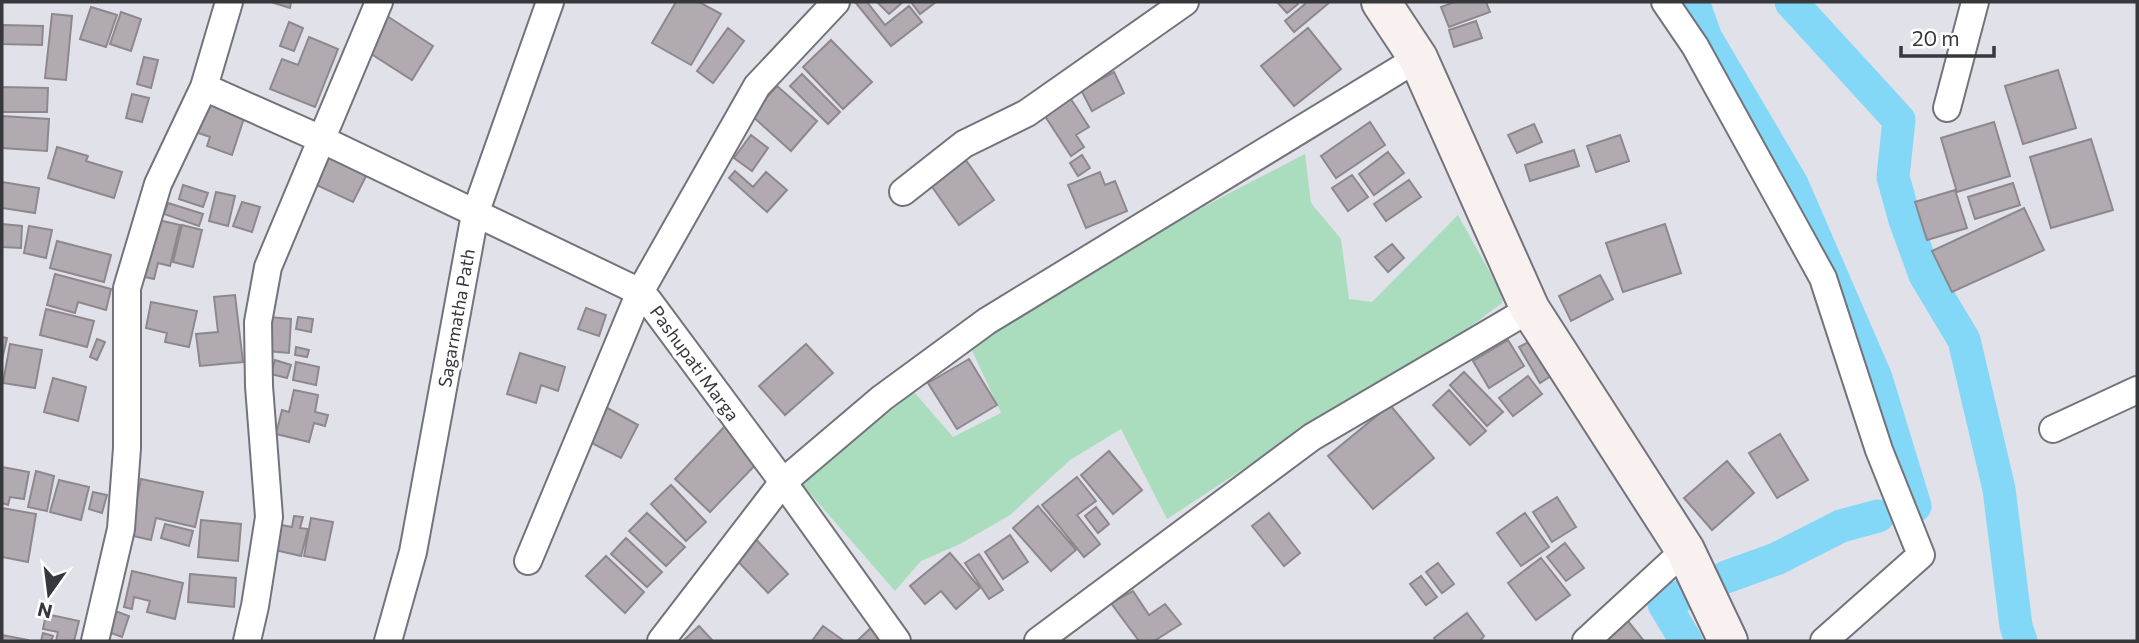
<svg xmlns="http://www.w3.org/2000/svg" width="2139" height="643" font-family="Commissioner,sans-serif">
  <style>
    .green { fill: #a9ddbd }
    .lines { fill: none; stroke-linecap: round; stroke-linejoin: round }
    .canal { stroke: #84d8f7; stroke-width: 33 }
    .building { fill: #b1abb1; stroke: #8e888e; stroke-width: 2 }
    .street-casing { stroke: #73747b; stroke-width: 30 }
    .secondary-casing { stroke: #73747b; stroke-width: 42 }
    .street { stroke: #fff; stroke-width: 26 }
    .secondary { stroke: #f9f0f0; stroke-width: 38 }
    .labels { text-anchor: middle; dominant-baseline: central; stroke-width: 7; stroke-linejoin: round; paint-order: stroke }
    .street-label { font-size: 18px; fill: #37383b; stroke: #fff }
  </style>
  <rect width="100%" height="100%" fill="#e0e1e9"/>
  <path class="green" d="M1305 154 1311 203 1341 239 1349 299 1372 302 1458 215 1503 296 1502 303 1443 347 1275 448 1167 519 1121 429 1070 460 1010 515 960 544 921 561 895 591 801 483 914 392 953 437 1001 413 970 346 1090 270 1224 196Z"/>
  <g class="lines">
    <path class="canal" d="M1693 2 1706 38 1792 184 1876 378 1915 506
      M1791 2 1899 120 1893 177 1905 220 1925 275 1964 340 1999 489 2016 626 2021 641
      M1726 577 1776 559 1841 526 1878 516
      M1679 597 1664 604 1686 641"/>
  </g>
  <path class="building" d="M271 2H291L290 8Z
    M676 2H699L721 14 691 65 652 43Z
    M855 2H867L885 25 909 6 922 22 891 46Z
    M877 2H903L889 14Z
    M911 2H936L920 14Z
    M1277 2H1296L1298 4 1287 13Z
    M1304 2H1330L1294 32 1285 21 1305 4Z
    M1454 2H1486L1490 12 1449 27 1441 7Z
    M91 7 117 15 106 47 80 39Z
    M121 12 141 19 131 51 110 44Z
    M52 14 72 16 66 80 45 78Z
    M387 16 433 46 412 80 365 50Z
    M1476 21 1482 38 1454 47 1449 30Z
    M289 22 303 28 294 51 280 46Z
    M3 25 43 26 42 45 2 44Z
    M728 28 744 41 713 83 697 71Z
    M1308 28 1341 69 1294 106 1261 66Z
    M309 37 338 49 315 107 270 89 282 59 298 65Z
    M831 40 872 82 843 109 803 67Z
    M144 57 158 60 151 88 137 84Z
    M2058 70 2076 128 2023 144 2005 86Z
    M1114 72 1124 93 1092 111 1081 90Z
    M802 74 840 112 828 124 790 86Z
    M777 86 817 121 791 151 751 115Z
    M2 87 48 88 47 112H2Z
    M1067 93 1089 127 1076 135 1084 147 1071 156 1041 110Z
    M132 94 149 98 142 122 126 118Z
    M208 96 247 109 232 155 207 146 210 137 195 132Z
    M2 116 49 119 47 151 2 148Z
    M1370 122 1385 145 1336 178 1321 156Z
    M1994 122 2010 176 1957 192 1941 138Z
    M1534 124 1542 142 1517 153 1508 135Z
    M751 135 768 148 752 171 734 158Z
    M1620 135 1629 161 1596 172 1587 146Z
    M2091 139 2113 210 2051 228 2030 157Z
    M57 147 88 156 86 161 122 172 114 198 48 178Z
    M1574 150 1579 166 1530 181 1525 165Z
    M1388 152 1404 173 1374 195 1359 174Z
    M322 153 370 168 353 202 308 181Z
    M1082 155 1090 168 1078 176 1070 163Z
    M963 156 994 200 959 225 928 181Z
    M735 171 753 187 766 172 787 190 767 212 729 178Z
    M1100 172 1105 185 1115 181 1127 211 1086 228 1068 185Z
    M1352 175 1368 197 1348 211 1332 188Z
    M1409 180 1421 197 1386 221 1374 204Z
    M2 182 39 188 35 213 2 208Z
    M2013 183 2020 205 1975 219 1968 197Z
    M183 185 208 193 203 207 179 199Z
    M1955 190 1967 228 1927 240 1915 202Z
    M216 192 235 196 228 226 209 221Z
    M242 202 260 207 252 232 233 226Z
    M168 203 203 214 199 226 164 214Z
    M2024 208 2044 250 1952 292 1932 251Z
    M154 219 180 225 170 266 158 263 154 279 140 276Z
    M2 224 22 226 21 248 2 247Z
    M1665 224 1681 273 1623 292 1606 243Z
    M182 225 202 230 193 267 173 262Z
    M29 226 52 230 46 258 24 253Z
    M57 241 111 255 104 282 50 268Z
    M1392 244 1404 258 1388 272 1375 257Z
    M55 274 111 289 106 310 78 302 75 313 47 305Z
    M1600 275 1613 299 1571 321 1559 296Z
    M235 295 243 362 200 366 196 334 218 332 214 297Z
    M151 302 197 311 189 347 165 342 167 333 146 328Z
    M586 308 606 315 599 336 578 329Z
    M46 309 94 321 87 347 40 335Z
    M269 317 291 319 289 353 267 351Z
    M298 317 313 319 311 332 296 329Z
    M2 337 7 338 2 360Z
    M97 339 105 342 97 360 90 357Z
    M1534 339 1554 374 1540 383 1519 347Z
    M1508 340 1524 366 1489 388 1473 361Z
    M10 344 42 350 35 388 3 383Z
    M806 344 833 373 785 415 759 386Z
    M296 347 309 350 307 357 295 355Z
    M520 353 565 367 558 391 541 385 536 403 507 394Z
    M969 359 997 405 957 429 928 383Z
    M275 360 291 365 287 378 271 374Z
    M296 362 319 367 316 385 293 380Z
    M1464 372 1503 412 1487 426 1450 385Z
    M1528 376 1542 394 1513 416 1499 398Z
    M53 378 86 387 78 421 44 412Z
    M294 390 318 395 315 412 328 415 325 426 314 423 309 442 276 434 282 410 289 412Z
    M1449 390 1486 431 1470 445 1433 405Z
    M600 404 638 425 621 458 582 438Z
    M1390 405 1434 458 1373 509 1328 456Z
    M727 424 762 458 710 512 675 479Z
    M1780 434 1808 480 1777 498 1749 453Z
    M1109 451 1142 490 1113 514 1081 475Z
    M1727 461 1754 493 1712 530 1684 498Z
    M2 467 29 472 24 499 10 497 8 505 2 503Z
    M36 471 54 476 47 511 28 507Z
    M1077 477 1096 501 1077 515 1100 544 1084 557 1042 505Z
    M141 479 203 492 195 527 156 518 151 540 129 535Z
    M59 480 89 487 81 520 50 512Z
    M671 485 706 522 686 541 651 504Z
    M93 492 107 495 102 513 89 509Z
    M1557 497 1576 527 1552 542 1533 512Z
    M1038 506 1076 550 1051 571 1013 528Z
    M1096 507 1109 524 1098 533 1085 516Z
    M2 508 36 514 28 562 2 557Z
    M647 513 685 547 666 566 629 531Z
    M1269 513 1300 553 1284 566 1252 526Z
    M1525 513 1549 547 1521 566 1497 533Z
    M294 516 303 517 300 528 308 529 301 556 275 550 281 525 292 527Z
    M311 518 333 522 325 560 304 556Z
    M201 520 241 524 238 561 198 557Z
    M165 524 193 531 189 546 161 538Z
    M1010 535 1028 562 1003 579 985 552Z
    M753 536 788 574 768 593 732 555Z
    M626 538 662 572 647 587 611 554Z
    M1565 543 1584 568 1566 581 1547 557Z
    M950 553 980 588 956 609 941 591 925 604 910 586Z
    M979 554 1003 590 989 599 965 563Z
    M606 556 644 592 625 613 586 576Z
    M1541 558 1570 595 1536 620 1508 583Z
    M1438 563 1454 584 1442 593 1426 572Z
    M132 571 183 583 175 619 147 612 150 601 134 597 132 609 124 607Z
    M190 574 236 578 234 607 188 602Z
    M1421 576 1437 597 1426 605 1410 584Z
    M1133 591 1149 615 1165 604 1181 624 1154 641H1139L1111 603Z
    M115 611 129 616 122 637 108 632Z
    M1467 613 1484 636 1480 641H1436L1434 638Z
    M46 614 79 621 74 641H56L58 632 43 629Z
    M1623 615 1644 641H1591Z
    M874 625 890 641H857Z
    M699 626 713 641H683Z
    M823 626 844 641H812Z
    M43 633 53 636 51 641H41Z
    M2 635 28 640V641H2Z"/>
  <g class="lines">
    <g class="street-casing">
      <path id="street" d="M836 2 757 86 640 292 648 300 783 482 897 641
        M1665 2 1695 46 1823 278 1879 450 1921 555 1824 641
        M204 87 321 139 640 292 528 561
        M1947 108 1975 2
        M903 192 964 144 1027 113 1185 2
        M2053 429 2137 390
        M95 641 121 529 127 448V288L158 184 204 87 229 2
        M247 641 255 606 269 517 259 386 258 322 268 267 379 2
        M388 641 413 552 475 214 550 2
        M661 641 783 482 882 398 987 321 1418 58
        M1038 641 1312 437 1530 309
        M1586 641 1685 550"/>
    </g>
    <g class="secondary-casing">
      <path id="secondary" d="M1381 2 1418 58 1530 309 1685 550 1728 641"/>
    </g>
    <use href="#street" class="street"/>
    <use href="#secondary" class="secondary"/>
  </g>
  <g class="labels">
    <g class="street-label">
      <text transform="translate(456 318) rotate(-80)">Sagarmatha Path</text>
      <text transform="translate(695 363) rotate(54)">Pashupati Marga</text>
    </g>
  </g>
  <rect width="2139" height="643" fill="none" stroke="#37383b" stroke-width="7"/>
  <g transform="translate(49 594) rotate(194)" stroke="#ffffff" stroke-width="5" paint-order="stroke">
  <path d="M0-5L12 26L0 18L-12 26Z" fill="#37383b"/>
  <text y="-10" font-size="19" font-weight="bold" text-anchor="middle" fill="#37383b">N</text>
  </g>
  <path d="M1901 46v10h93v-10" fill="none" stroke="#37383b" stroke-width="3.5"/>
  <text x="1912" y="46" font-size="21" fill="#37383b" stroke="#ffffff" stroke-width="5" paint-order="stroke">20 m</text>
</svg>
